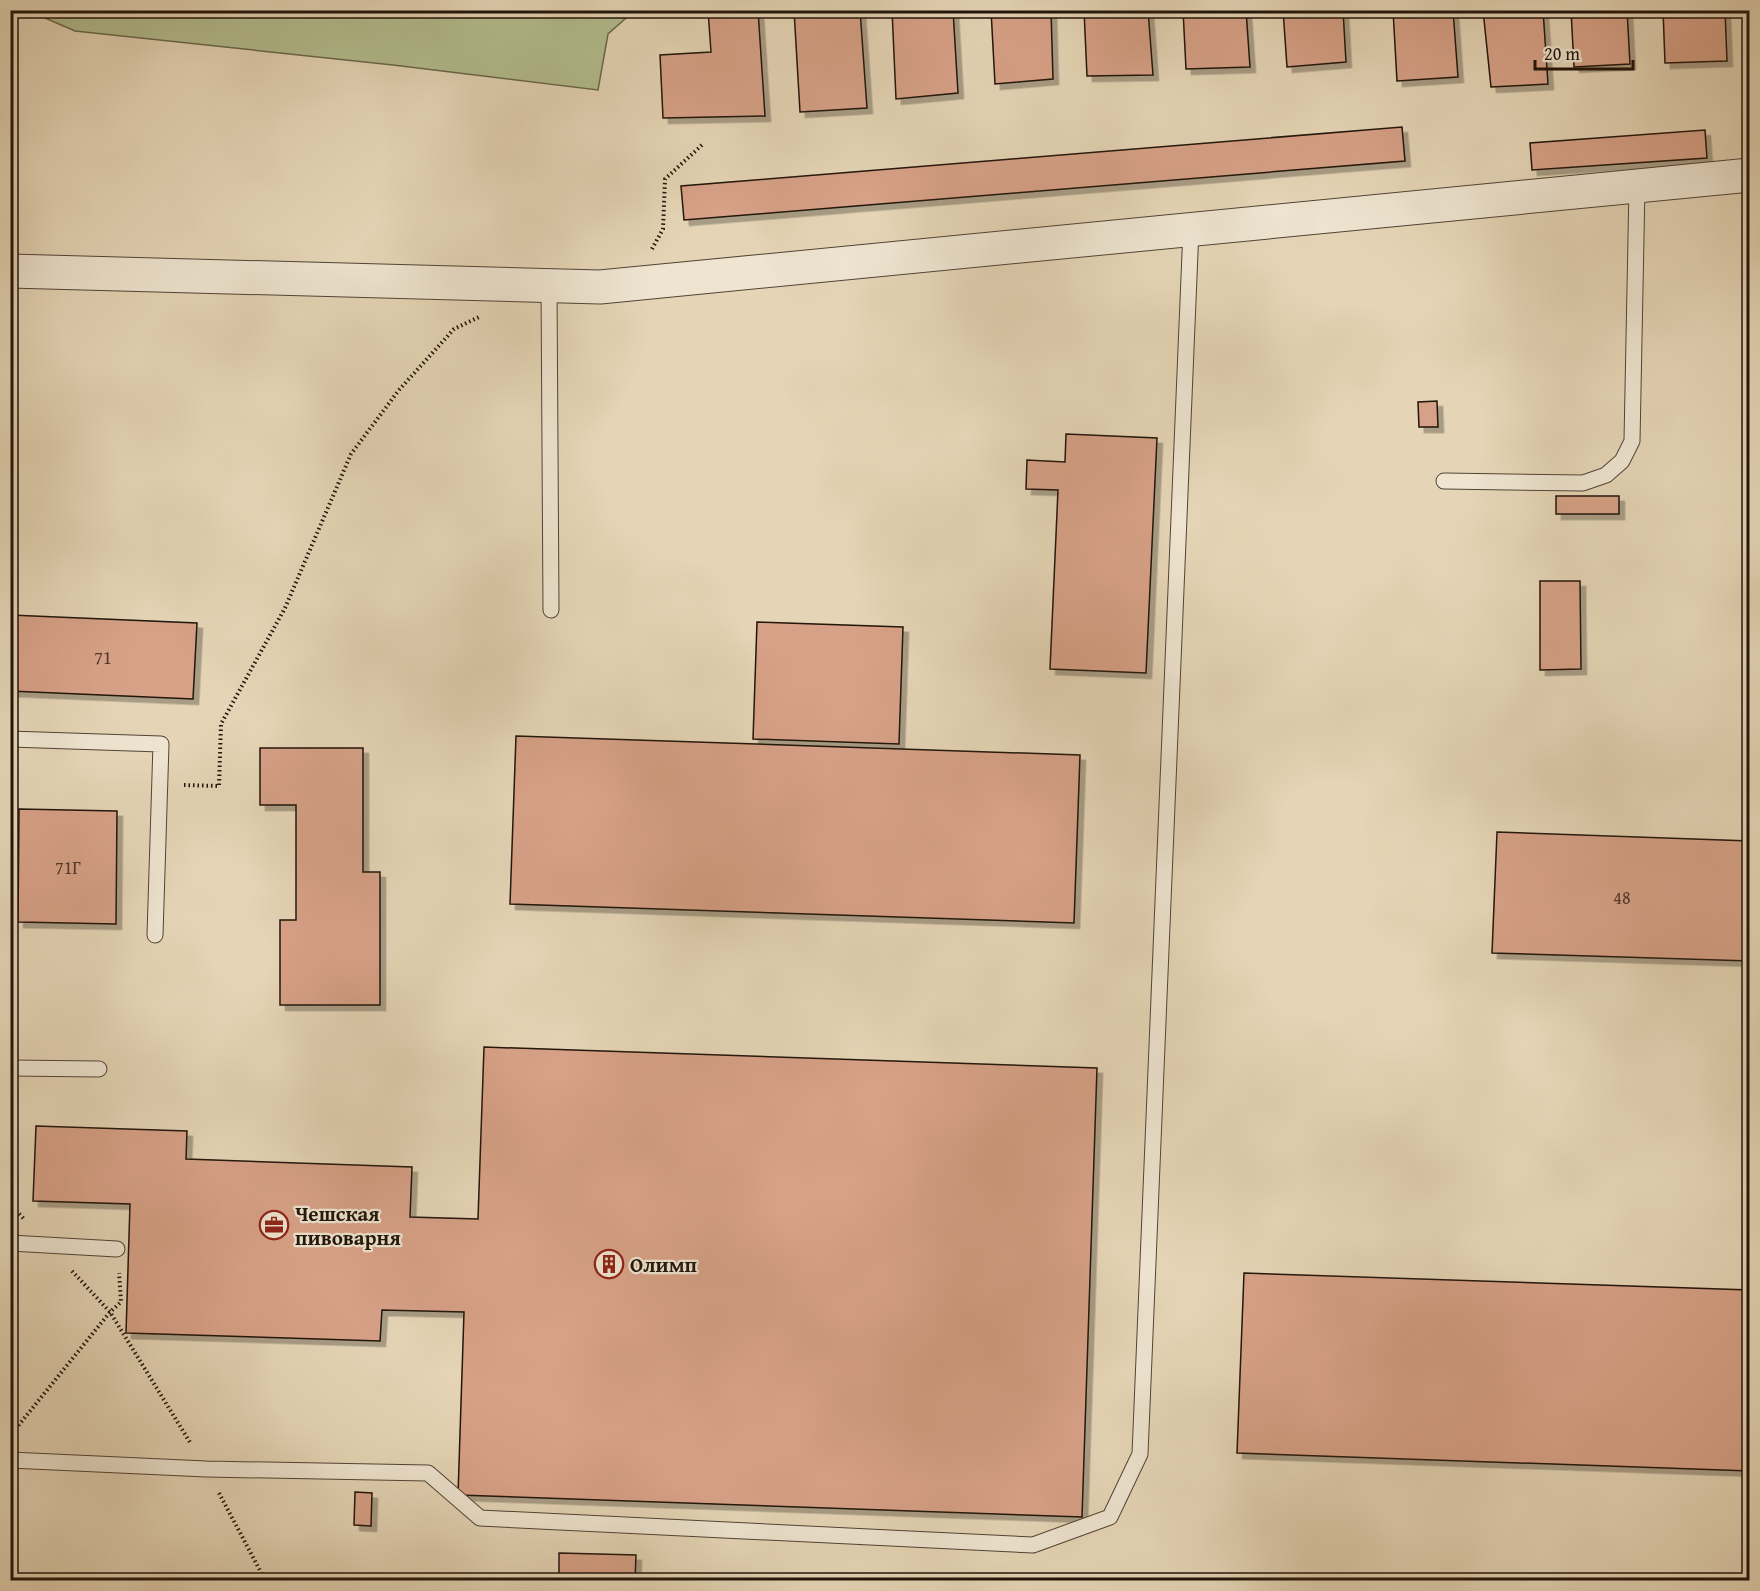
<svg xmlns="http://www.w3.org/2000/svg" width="1760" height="1591" font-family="'Gentium Book Plus',serif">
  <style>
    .green { fill: #b3bd8f; stroke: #6a684c; stroke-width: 1.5 }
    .building { fill: #d7a187; stroke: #20140a; stroke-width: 1.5; filter: url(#shadow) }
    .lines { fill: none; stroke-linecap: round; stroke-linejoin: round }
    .service-casing { stroke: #514435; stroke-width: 17 }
    .tertiary-casing { stroke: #514435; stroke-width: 35 }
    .path { stroke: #20140a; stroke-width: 4; stroke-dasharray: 1.5 3; stroke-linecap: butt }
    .service { stroke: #eee4d0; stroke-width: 15 }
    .tertiary { stroke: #eee4d0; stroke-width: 33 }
    .labels { text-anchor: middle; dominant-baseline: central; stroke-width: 4.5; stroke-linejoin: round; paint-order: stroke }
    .number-label { font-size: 18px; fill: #4e3729 }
    .poi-label { font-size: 21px; font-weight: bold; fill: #20140a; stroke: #eee4d0; text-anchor: start }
  </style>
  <defs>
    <filter id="shadow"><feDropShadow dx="5.5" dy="5.5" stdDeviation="0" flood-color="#0004"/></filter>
  </defs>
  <rect width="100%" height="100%" fill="#e5d5b6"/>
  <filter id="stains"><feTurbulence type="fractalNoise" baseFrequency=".00333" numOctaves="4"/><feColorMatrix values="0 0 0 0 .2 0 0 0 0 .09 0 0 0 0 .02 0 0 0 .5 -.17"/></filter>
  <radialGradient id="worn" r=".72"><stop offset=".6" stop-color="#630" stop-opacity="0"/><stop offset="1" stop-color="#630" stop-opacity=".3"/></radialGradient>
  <path class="green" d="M29 11H634L608 34 598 90 393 65 75 31Z"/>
  <path class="building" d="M708 10H758L765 116 663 118 660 55 711 52Z
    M794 10H860L867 108 800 112Z
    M892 10H953L958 93 896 99Z
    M991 10H1051L1053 79 995 84Z
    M1084 10H1148L1153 75 1087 76Z
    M1183 10H1246L1250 67 1186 69Z
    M1283 10H1343L1346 62 1287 67Z
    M1393 10H1453L1458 77 1397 81Z
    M1483 10H1543L1548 84 1491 87Z
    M1571 10H1627L1630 64 1574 67Z
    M1663 10H1725L1727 61 1665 63Z
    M1402 127 1405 161 684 220 681 186Z
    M1705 130 1707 158 1532 170 1530 143Z
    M1437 401 1438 427H1419L1418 402Z
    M1066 434 1157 438 1146 673 1050 669 1058 490 1026 489 1027 460 1065 462Z
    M1556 496H1619V514H1556Z
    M1540 581H1580L1581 669 1540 670Z
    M10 615 197 623 193 699 10 691Z
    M757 622 903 627 899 744 753 739Z
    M516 736 1080 755 1074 923 510 904Z
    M260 748H363V872H380V1005H280V920H296V805H260Z
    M19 809 117 811 116 924 18 922Z
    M1497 832 1750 841V961L1492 953Z
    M484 1047 1097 1068 1082 1517 458 1495 464 1312 382 1310 380 1341 126 1333 130 1204 33 1201 36 1126 187 1131 186 1159 412 1167 410 1217 478 1219Z
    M1244 1273 1750 1290V1471L1237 1453Z
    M355 1492 372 1493 371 1526 354 1525Z
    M559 1553 636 1555 635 1580H559Z"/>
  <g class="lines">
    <g class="service-casing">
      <path id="service" d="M549 285 551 610
        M1444 481 1583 483 1606 475 1622 461 1632 441 1637 186
        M10 739 161 744 155 935
        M10 1068 99 1069
        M10 1243 117 1249
        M10 1460 206 1469 428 1473 480 1518 1033 1545 1110 1517 1140 1454 1191 229"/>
    </g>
    <g class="tertiary-casing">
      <path id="tertiary" d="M10 271 600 287 1750 175"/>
    </g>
    <path class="path" d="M652 249 663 229 665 179 702 145
      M184 785 219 786 221 724 285 608 351 454 399 390 454 329 479 317
      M10 1204 24 1219
      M72 1271 110 1312 191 1444
      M10 1436 110 1312 121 1302 119 1273
      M219 1493 265 1580"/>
    <use href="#service" class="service"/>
    <use href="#tertiary" class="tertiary"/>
  </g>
  <defs>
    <g id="office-ring" transform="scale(1.5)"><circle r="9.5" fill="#eee4d0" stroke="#8f2418" stroke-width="1.5"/><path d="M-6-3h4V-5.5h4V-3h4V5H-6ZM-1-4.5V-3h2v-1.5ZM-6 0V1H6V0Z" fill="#8f2418"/></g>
    <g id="building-ring" transform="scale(1.5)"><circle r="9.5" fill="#eee4d0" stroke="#8f2418" stroke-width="1.5"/><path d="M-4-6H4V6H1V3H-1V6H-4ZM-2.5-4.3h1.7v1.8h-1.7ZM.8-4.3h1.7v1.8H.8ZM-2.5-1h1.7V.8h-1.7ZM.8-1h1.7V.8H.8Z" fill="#8f2418"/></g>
  </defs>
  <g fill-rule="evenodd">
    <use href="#office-ring" x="274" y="1225"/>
    <use href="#building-ring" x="609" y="1264"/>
  </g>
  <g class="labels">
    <g class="number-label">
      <text x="103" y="657">71</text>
      <text x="68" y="867">71Г</text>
      <text x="1622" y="897">48</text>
    </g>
    <g class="poi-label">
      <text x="295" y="1213">Чешская<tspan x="295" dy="24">пивоварня</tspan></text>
      <text x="630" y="1264">Олимп</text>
    </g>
  </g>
  <rect width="1760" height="1591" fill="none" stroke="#e5d5b6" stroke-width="36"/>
  <rect x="12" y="12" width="1736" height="1567" fill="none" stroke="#20140a" stroke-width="3"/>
  <rect x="18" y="18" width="1724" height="1555" fill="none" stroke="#20140a" stroke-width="1.5"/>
  <path d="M1535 60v9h98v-9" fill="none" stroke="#20140a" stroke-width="3"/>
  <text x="1544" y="60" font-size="18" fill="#20140a" stroke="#eee4d0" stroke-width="4.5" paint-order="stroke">20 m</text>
  <rect width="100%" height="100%" filter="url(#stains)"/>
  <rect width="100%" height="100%" fill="url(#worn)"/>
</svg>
